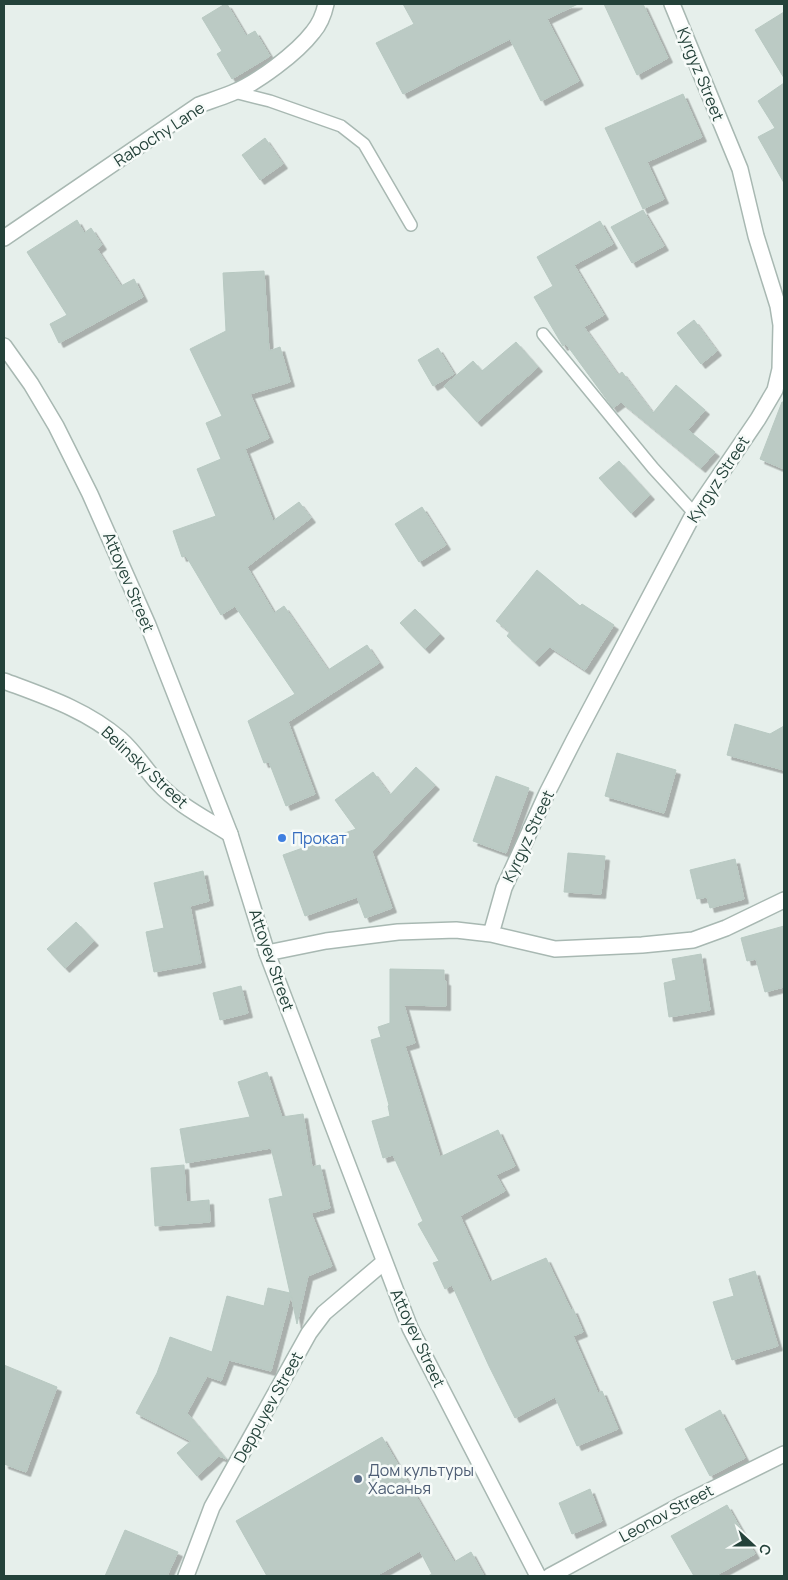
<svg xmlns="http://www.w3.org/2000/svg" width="788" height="1580" font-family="Manrope,sans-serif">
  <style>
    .building { fill: #bbcac4; stroke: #b8c9c2; filter: url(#shadow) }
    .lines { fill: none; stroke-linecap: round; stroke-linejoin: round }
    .service-casing { stroke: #a8b8b2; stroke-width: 14 }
    .minor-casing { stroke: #a8b8b2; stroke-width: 18 }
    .tertiary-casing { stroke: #a8b8b2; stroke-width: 18 }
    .service { stroke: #fff; stroke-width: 11 }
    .minor { stroke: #fff; stroke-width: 15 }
    .tertiary { stroke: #fff; stroke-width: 15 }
    .shop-dot { fill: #3f7fe0; stroke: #f7fbf9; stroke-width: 2 }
    .service-dot { fill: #5c6f8a; stroke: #f7fbf9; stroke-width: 2 }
    .labels { text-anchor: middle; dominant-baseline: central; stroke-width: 5; stroke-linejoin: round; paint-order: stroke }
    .street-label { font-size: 16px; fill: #24423a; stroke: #f7fbf9 }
    .shop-label { font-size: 16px; fill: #366cbe; stroke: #f7fbf9; text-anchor: start }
    .service-label { font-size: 16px; fill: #4e5e75; stroke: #f7fbf9; text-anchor: start }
  </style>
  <defs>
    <filter id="shadow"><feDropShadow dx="4.5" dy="4.5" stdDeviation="0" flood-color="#0004"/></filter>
  </defs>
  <rect width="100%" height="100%" fill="#e6efeb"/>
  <path class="building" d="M225 4H227L246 36 255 31 270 56 232 79 217 54 222 51 202 18Z
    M403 4H578L547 19 579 81 541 101 510 39 403 94 376 43 414 24Z
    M604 4H643L668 58 637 75Z
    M784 12V78L755 30Z
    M784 83V183L758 137 775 128 758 101Z
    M683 94 702 137 647 162 664 199 643 209 605 128Z
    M265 138 283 164 260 180 242 155Z
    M643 210 664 246 632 263 611 227Z
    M77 220 84 233 91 228 102 245 97 249 121 286 134 279 143 297 59 343 50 324 67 315 27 252Z
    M600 221 613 244 574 265 604 315 584 327 618 375 622 372 653 413 676 385 705 410 688 430 715 452 701 468 621 402 613 408 566 344 563 346 534 297 553 286 537 257Z
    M264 271 269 351 280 347 290 382 250 394 269 438 245 449 273 521 299 502 311 518 247 567 274 613 284 606 328 670 367 645 379 663 288 722 315 794 286 806 269 762 264 763 248 721 295 694 235 606 221 615 186 556 182 557 173 531 216 516 197 469 221 459 206 423 222 416 190 349 226 331 223 273Z
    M694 320 717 351 701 364 677 333Z
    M516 342 538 367 477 422 444 386 473 361 482 371Z
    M438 348 454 374 433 386 418 360Z
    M782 402H784V469L760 459Z
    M619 461 650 495 631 513 599 478Z
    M422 507 446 545 419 562 395 524Z
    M537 570 580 606 582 604 614 625 585 670 550 647 535 662 507 636 510 632 496 621Z
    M415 609 440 634 425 649 400 623Z
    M735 724 770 734 784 726V770L727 755Z
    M617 753 676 770 664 813 605 796Z
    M416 767 435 785 372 852 392 908 365 918 357 897 305 916 283 855 356 829 335 800 373 772 390 795Z
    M496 776 529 788 506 853 473 841Z
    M568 853 605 856 601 894 564 892Z
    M735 859 744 899 710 908 707 897 697 899 690 870Z
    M203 871 209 901 190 906 201 963 154 972 146 932 164 928 154 883Z
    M76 922 94 941 65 968 47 949Z
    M784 926V987L765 992 756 959 747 961 741 938Z
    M701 954 710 1010 669 1017 664 983 676 980 672 959Z
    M390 969 444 970V981H446V1006L404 1005 415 1043 405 1046 440 1157 498 1130 515 1166 496 1175 505 1191 460 1216 490 1282 546 1258 571 1310 573 1309 583 1332 573 1336 598 1393 602 1391 618 1429 577 1446 555 1397 515 1418 489 1366 452 1285 445 1289 433 1263 439 1261 418 1224 423 1221 393 1155 383 1158 372 1121 390 1116 388 1106 389 1105 371 1040 381 1037 378 1027 390 1023Z
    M241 986 248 1013 220 1020 213 993Z
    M267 1072 282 1117 303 1114 312 1167 320 1165 330 1208 311 1213 332 1266 308 1276 297 1324 291 1295 271 1371 229 1360 221 1381 207 1376 187 1413 226 1459 219 1456 197 1476 177 1453 191 1441 136 1413 157 1373 170 1337 212 1352 227 1296 264 1306 268 1288 290 1293 269 1199 283 1196 271 1148 186 1163 180 1129 250 1117 238 1082Z
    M184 1165 186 1202 209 1200 210 1222 155 1226 151 1168Z
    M755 1271 778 1346 732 1360 713 1302 734 1296 729 1279Z
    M4 1365 57 1387 26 1472 4 1464Z
    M720 1410 745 1458 710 1476 685 1429Z
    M382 1437 454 1562 471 1552 484 1576H428L432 1574 420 1551 376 1576H267L236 1521Z
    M590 1489 602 1521 572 1534 559 1503Z
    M727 1505 755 1554 715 1576H694L671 1536Z
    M125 1530 178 1552 167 1576H105Z"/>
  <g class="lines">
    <g class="service-casing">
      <path id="service" d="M234 92 270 101 341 126 364 144 411 225
        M543 334 653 468 694 513"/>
    </g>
    <g class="minor-casing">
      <path id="minor" d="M4 238 199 105C210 101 222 97 232 93 257 83 297 53 313 32 319 25 324 13 326 4
        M4 681C44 696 87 710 120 739 135 752 145 769 158 783 178 805 205 818 230 834
        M491 934 504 888 547 793 574 740 694 513 758 419 775 390 780 369 781 325 778 306 756 236 740 169 672 4
        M267 953 326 941 398 932 456 930 491 934 555 949 642 945 693 940 726 928 784 900
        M186 1576 212 1507 309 1333 324 1313 384 1262
        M550 1576 683 1504 784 1454"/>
    </g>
    <g class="tertiary-casing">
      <path id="tertiary" d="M4 346 31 384 56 426 90 494 148 625 230 834 267 953 410 1328 538 1576"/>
    </g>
    <use href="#service" class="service"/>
    <use href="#minor" class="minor"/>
    <use href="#tertiary" class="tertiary"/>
  </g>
  <circle class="shop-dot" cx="282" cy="838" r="5"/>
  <circle class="service-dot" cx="358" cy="1479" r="5"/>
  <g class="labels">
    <g class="street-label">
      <text transform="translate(701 74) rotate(68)">Kyrgyz Street</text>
      <text transform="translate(159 134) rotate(-33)">Rabochy Lane</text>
      <text transform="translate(718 479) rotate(-57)">Kyrgyz Street</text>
      <text transform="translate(129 582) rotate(67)">Attoyev Street</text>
      <text transform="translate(145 767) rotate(43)">Belinsky Street</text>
      <text transform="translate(528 836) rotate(-65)">Kyrgyz Street</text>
      <text transform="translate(272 960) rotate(71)">Attoyev Street</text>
      <text transform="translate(418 1338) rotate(65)">Attoyev Street</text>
      <text transform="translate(268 1407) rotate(-61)">Deppuyev Street</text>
      <text transform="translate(666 1513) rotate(-28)">Leonov Street</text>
    </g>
    <g class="shop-label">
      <text x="292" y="838">Прокат</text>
    </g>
    <g class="service-label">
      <text x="368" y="1470">Дом культуры<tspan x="368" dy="18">Хасанья</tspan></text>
    </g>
  </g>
  <rect width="788" height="1580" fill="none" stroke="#24423a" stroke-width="10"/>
  <g transform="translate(753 1545) rotate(111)" stroke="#f7fbf9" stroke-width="4" paint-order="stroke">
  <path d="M0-4L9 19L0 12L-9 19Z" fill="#24423a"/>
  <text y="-8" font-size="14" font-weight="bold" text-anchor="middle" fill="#24423a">С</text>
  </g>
</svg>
